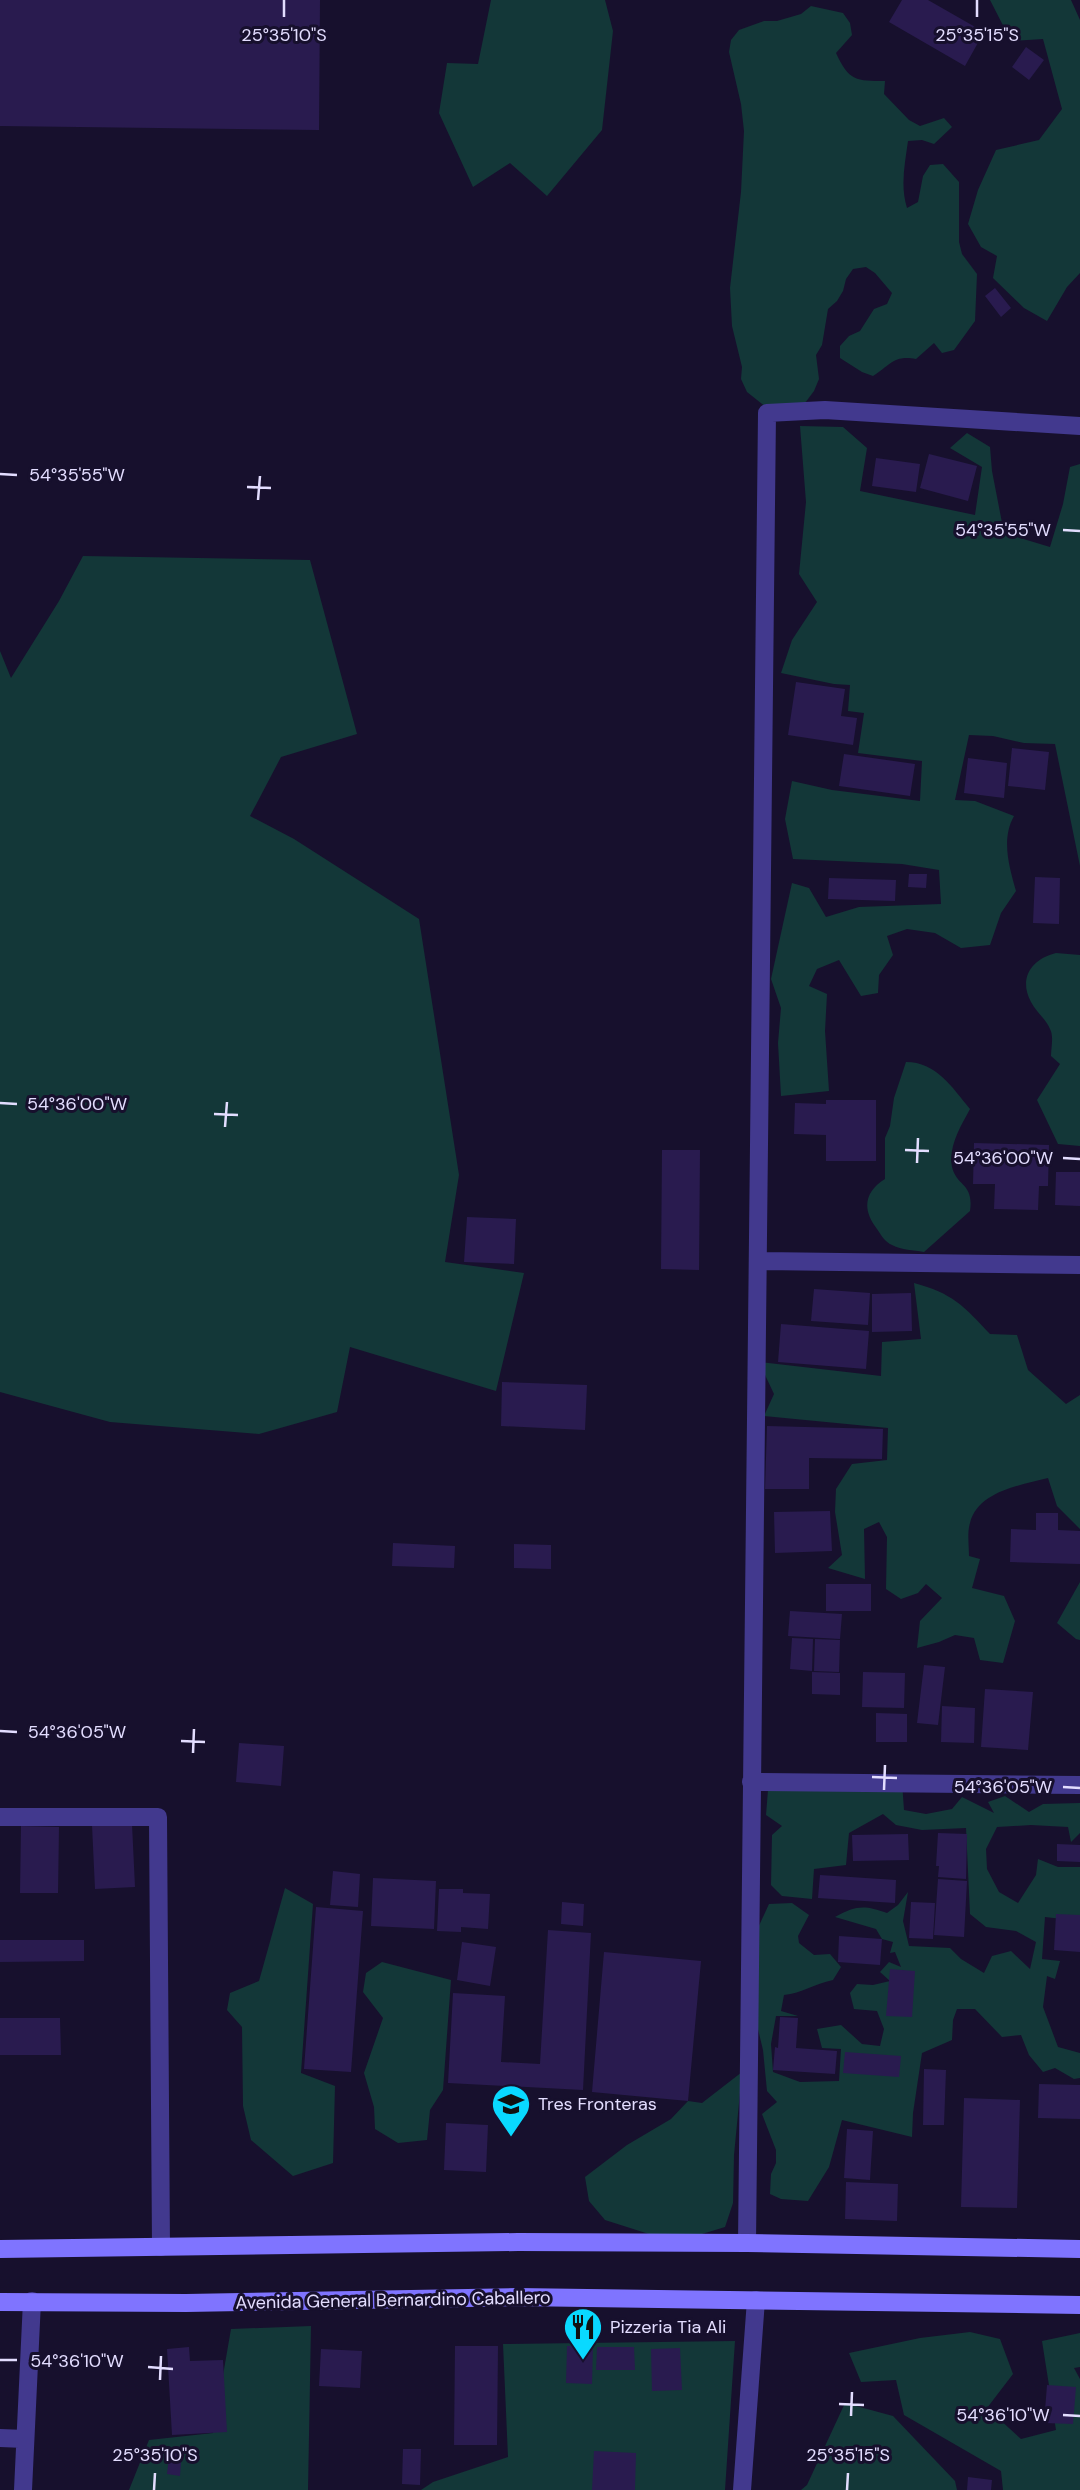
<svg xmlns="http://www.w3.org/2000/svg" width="1080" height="2490" font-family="'DM Sans',sans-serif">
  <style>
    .green { fill: #133738 }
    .building { fill: #291b4f }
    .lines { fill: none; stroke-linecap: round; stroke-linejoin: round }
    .street { stroke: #42398e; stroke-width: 18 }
    .secondary { stroke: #7f74ff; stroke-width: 18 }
    .ticks { fill: none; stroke: #e3ddff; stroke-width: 2.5 }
    .labels { text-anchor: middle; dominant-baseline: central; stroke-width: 6; stroke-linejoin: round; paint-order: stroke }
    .poi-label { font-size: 18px; fill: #e3ddff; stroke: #17102d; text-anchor: start }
    .street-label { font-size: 18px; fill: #e3ddff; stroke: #17102d }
    .ticks-label { font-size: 18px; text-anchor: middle; fill: #e3ddff; stroke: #17102d; stroke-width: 6; stroke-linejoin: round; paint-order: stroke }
  </style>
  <rect width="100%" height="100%" fill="#17102d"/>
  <path class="green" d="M491 0H605L613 31 602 130 547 196 510 163 473 187 439 113 447 63 478 64Z
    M990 0H1071L1080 20V273L1067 287 1047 321 1024 308 993 278 997 256 981 247 968 224 978 190 996 150 1039 140 1062 109 1043 39 1011 41Z
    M811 6 843 13 850 23 852 35 836 53C849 81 856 81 885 81L884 94 909 120 920 126 944 118 952 127 934 144 922 140 908 141C905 163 900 186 907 208L918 202 923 176 930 165 943 164 959 182V242L962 254 977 274 975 321 954 350 942 353 934 343 916 359C893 355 891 365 873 376L862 372 840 358V346L849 336 860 331 874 309 887 304 892 293 875 273 866 267 853 269 846 279 843 291 837 301 828 309 822 345 816 355 819 379 814 391 799 411 767 408 747 392 741 379 742 367 732 326 730 288 741 192 744 131 741 104 729 52 731 40 739 30 764 21H777L801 14Z
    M800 426 843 427 867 448 860 491 975 515 982 467 950 448 967 433 990 447 992 471 1004 533 1050 547 1063 504 1070 467 1080 464V866L1055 744 1024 743 993 736 969 735 955 800 975 801 1014 816C1001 839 1009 866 1016 891L1001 913 990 945 961 948 935 933 907 929 887 936 893 955 879 975 878 993 861 996 839 960 817 969 809 986 827 994 825 1031 829 1091 781 1096 778 1043 781 1008 771 979 792 883 809 888 826 917 859 907 941 904 939 870 902 864 793 859 785 819 792 781 832 790 920 801 922 761 858 753 864 713 848 711 850 685 834 684 781 673 792 640 817 602 799 574 806 502Z
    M83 556 310 560 357 734 281 757 250 816 294 839 419 919 459 1175 445 1262 524 1273 496 1391 350 1347 337 1412 259 1434 110 1422 0 1392V651L11 678 59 601Z
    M1056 953 1080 955V1146L1058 1144 1037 1100 1060 1064 1051 1056C1051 1048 1054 1036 1050 1029 1046 1019 1036 1012 1031 1002 1018 978 1032 959 1056 953Z
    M906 1062C936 1062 952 1087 970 1109 961 1126 948 1146 952 1167 957 1187 974 1183 970 1211L924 1252C913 1250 902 1250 892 1245 885 1242 881 1235 877 1229 862 1210 864 1192 885 1179V1138L890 1126 894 1098Z
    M914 1283C952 1293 964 1306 990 1334L1017 1335 1028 1370 1066 1404 1080 1395V1529L1057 1506 1048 1478C1021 1485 978 1491 970 1523 967 1532 969 1546 969 1556L980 1559 972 1588 1004 1596 1015 1621 1003 1663 980 1660 974 1638 955 1635 939 1642 917 1648 920 1621 942 1598 926 1584 918 1593 901 1599 886 1589 887 1537 879 1522 864 1529 865 1579 828 1568 842 1555 835 1512 836 1489 852 1464 887 1460 888 1428 764 1416 774 1394 759 1362 881 1376 882 1342 921 1339Z
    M1080 1582V1640L1076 1639 1057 1623Z
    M902 1782 904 1810 926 1814 952 1809 962 1797 994 1813 988 1802 1005 1796 1029 1812 1043 1804 1080 1803V1833L1071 1842 1068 1827 1031 1825 997 1827 986 1849 987 1869 999 1892 1018 1903 1036 1875 1038 1859 1058 1867H1080V1921L1045 1917 1042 1959 1060 1961 1055 1979 1047 1976 1043 2007 1058 2047 1080 2053V2078L1074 2079 1055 2068 1043 2072 1029 2055 1021 2035 1002 2037 975 2009H957L953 2020 952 2040 922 2053 913 2113 912 2137 842 2120 829 2167 808 2201 781 2199 770 2194 771 2174 776 2163V2150L762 2114 777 2102 767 2091 763 2050 757 2025V1930L769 1904 792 1903 809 1915 798 1936 799 1943 814 1955 830 1954 841 1967 833 1980C814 1984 802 1993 784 1995L781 2011 798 2016H776L771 2044 773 2072 800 2082 839 2081 841 2049 822 2048 817 2029 841 2025 862 2044 880 2046 884 2029 877 2011 854 2009 850 1993 857 1984 873 1985 890 1981 880 1972 889 1962 901 1967 895 1952 890 1953 893 1942 882 1939 876 1929 835 1917C856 1905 865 1905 887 1913L898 1905 908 1892 903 1921 909 1946 950 1948 961 1959 984 1973 992 1956 1011 1951 1030 1969 1036 1942 1016 1931 986 1927 970 1914 966 1828 922 1830 896 1825 883 1814 849 1833 846 1865 814 1869 812 1899 782 1896 771 1885 772 1835 782 1826 766 1815 768 1790Z
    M285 1888 313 1904 301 2073 335 2086 333 2163 293 2176 251 2140 243 2106 242 2027 227 2010 230 1993 259 1981Z
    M382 1962 451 1980 443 2090 430 2110 427 2140 398 2143 375 2129 374 2107 364 2073 383 2018 363 1992 366 1973Z
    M742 2072 734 2155 733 2203 725 2227 702 2234 652 2235 605 2220 589 2201 585 2177 627 2145 671 2119 688 2101 702 2103Z
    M311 2326 308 2490H129L149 2440 213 2433 231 2329Z
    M970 2332 1000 2339 1013 2374 987 2408 1021 2439 1056 2430 1042 2341 1080 2333V2367L1074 2368 1080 2379V2490H1003L1001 2471 904 2415 896 2380 861 2382 849 2353 920 2338Z
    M735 2341 725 2490H421L433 2482 508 2457 503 2344Z
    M845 2403 893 2416 955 2481 957 2490H801L807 2485Z"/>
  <path class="building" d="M0 0H320L319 130 0 126Z
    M902 0H928L984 32 965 66 889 22Z
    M1026 47 1044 60 1029 80 1012 67Z
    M995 288 1011 308 1001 317 985 296Z
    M929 454 977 466 968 501 920 488Z
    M876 458 920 464 916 492 872 486Z
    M796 682 845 689 841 716 857 718 853 745 788 735Z
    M1012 748 1049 752 1045 790 1008 786Z
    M844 754 915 764 910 796 839 786Z
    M968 758 1007 763 1004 798 964 793Z
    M909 874H927L926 888 908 887Z
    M1035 877 1060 878 1059 924 1033 923Z
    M829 878 896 880 895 901 828 899Z
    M826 1100H876V1161H826V1135L794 1134 795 1103 826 1104Z
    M974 1143 1049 1145 1048 1186H1039L1038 1210 994 1209 995 1184H973Z
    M662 1150H700L699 1270 661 1269Z
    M1056 1172H1080V1206L1055 1205Z
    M467 1217 516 1219 514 1264 464 1262Z
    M814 1289 870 1293 868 1325 811 1321Z
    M911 1293 912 1331 872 1332V1294Z
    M781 1324 869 1331 866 1369 778 1362Z
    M502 1382 587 1385 585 1430 501 1426Z
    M767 1426 883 1429 882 1459 809 1458V1489H765Z
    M830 1511 832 1551 775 1553 774 1512Z
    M1036 1513H1058V1530L1080 1531V1564L1010 1562 1011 1529 1036 1530Z
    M393 1543 455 1546 454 1568 392 1566Z
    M514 1544 551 1545V1569L514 1568Z
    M826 1584H871V1611H826Z
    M790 1611 842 1614 840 1639 788 1636Z
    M792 1638 813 1639 812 1671 790 1669Z
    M815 1639 840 1640 839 1672 814 1671Z
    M924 1665 945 1667 938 1725 917 1723Z
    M812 1672 840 1673V1695L812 1694Z
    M863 1672 905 1673 904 1708 862 1707Z
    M985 1689 1033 1692 1028 1750 981 1747Z
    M942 1706 975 1708 974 1743 941 1742Z
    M876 1713 907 1714V1742H876Z
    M239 1743 284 1746 281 1786 236 1782Z
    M132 1824 135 1887 95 1889 92 1825Z
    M21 1826 59 1827 58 1893H20Z
    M938 1833 967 1834 966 1879 938 1877 939 1866H936Z
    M908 1834 909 1860 853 1861 852 1835Z
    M1057 1844 1080 1845V1862L1057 1861Z
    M333 1871 360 1874 358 1907 330 1905Z
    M820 1875 896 1880 895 1903 818 1898Z
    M373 1878 436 1881 434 1929 371 1926Z
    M938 1879 967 1881 964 1937 934 1935Z
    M439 1889H463V1893L490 1894 488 1929 461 1927V1932L437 1931Z
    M562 1902 584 1904 583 1926 561 1924Z
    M911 1902 935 1903 933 1939 909 1938Z
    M316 1907 363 1911 351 2072 304 2069Z
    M1056 1914 1080 1915V1952L1054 1950Z
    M548 1930 591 1933 583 2090 448 2083 453 1993 505 1996 501 2062 540 2064Z
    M839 1936 882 1939 880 1965 838 1962Z
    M0 1940H84V1961L0 1962Z
    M462 1942 496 1947 490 1986 457 1980Z
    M604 1952 701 1961 688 2101 592 2092Z
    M890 1969 915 1971 912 2017 886 2016Z
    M780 2017 798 2018 796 2048 837 2051 835 2074 773 2070 775 2047 778 2048Z
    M0 2018H60L61 2055H0Z
    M845 2052 901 2056 899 2077 843 2073Z
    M924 2069 946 2070 944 2125H923Z
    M1039 2084 1080 2085V2119L1038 2118Z
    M964 2098 1020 2100 1017 2208 961 2207Z
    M446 2123 488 2125 486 2172 444 2170Z
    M847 2129 873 2131 870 2180 844 2178Z
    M846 2182 898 2184 897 2221 845 2219Z
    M455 2346H498L497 2445H454Z
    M567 2346H593L592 2384 566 2383Z
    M189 2347 190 2361 223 2360 227 2432 172 2435 167 2349Z
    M597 2347H634L635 2370H596Z
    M680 2348 682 2390 652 2391 651 2349Z
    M321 2349 362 2351 360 2388 319 2386Z
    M1047 2385 1076 2387 1073 2424 1044 2423Z
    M170 2448 182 2449 180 2476 167 2474Z
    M403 2449H421L420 2485 402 2484Z
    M594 2451 636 2453 635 2490H592Z
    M968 2477 992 2480 991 2490H967Z"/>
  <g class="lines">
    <path class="street" d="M758 1261 1080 1265
      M751 1782 1080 1785
      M0 1817H158L161 2247
      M747 2243 767 413 825 410 1080 426
      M0 2438 25 2439
      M23 2490 32 2301
      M742 2490 756 2300"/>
    <path class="secondary" d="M0 2249 518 2242 747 2243 1080 2249
      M0 2302 186 2303 517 2297 1080 2305"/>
  </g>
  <path class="ticks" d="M284 17V0M977 17V0M0 474 17 475M247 487 271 488M258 500 260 476M1063 530 1080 531M0 1103 17 1104M214 1114 238 1115M225 1127 227 1102M905 1150 929 1151M1063 1158 1080 1159M917 1163 918 1138M0 1731 17 1732M181 1741 205 1742M193 1753 194 1729M872 1777 897 1778M1063 1787 1080 1788M884 1790 885 1765M0 2360H17M148 2367 173 2369M160 2380 161 2356M839 2404 864 2405M1063 2415 1080 2416M851 2416 852 2392M154 2490 155 2473M847 2490 848 2473"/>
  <defs>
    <g id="school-pin" transform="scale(2.0125)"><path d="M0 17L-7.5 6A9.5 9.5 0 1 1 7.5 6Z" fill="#09d9ff" stroke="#17102d"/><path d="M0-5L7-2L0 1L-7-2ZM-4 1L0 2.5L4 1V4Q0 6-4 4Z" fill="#111"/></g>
    <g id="restaurant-pin" transform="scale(2.0125)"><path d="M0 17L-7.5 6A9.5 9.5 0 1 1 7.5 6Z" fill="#09d9ff" stroke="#17102d"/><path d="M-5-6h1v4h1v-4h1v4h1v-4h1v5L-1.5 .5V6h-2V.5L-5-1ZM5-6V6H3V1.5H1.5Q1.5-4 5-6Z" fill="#111"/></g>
  </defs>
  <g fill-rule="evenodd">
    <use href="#school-pin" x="511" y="2104"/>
    <use href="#restaurant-pin" x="583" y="2327"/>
  </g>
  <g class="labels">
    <g class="poi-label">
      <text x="538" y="2104">Tres Fronteras</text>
      <text x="610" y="2327">Pizzeria Tia Ali</text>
    </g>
    <g class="street-label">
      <text transform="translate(393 2300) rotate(-1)">Avenida General Bernardino Caballero</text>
    </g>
  </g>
  <g class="ticks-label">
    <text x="284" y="41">25°35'10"S</text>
    <text x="977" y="41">25°35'15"S</text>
    <text x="77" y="481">54°35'55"W</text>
    <text x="1003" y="536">54°35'55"W</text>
    <text x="77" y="1110">54°36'00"W</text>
    <text x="1003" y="1164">54°36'00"W</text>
    <text x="77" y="1738">54°36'05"W</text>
    <text x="1003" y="1793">54°36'05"W</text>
    <text x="77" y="2367">54°36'10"W</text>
    <text x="1003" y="2421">54°36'10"W</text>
    <text x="155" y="2461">25°35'10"S</text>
    <text x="848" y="2461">25°35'15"S</text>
  </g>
</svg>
